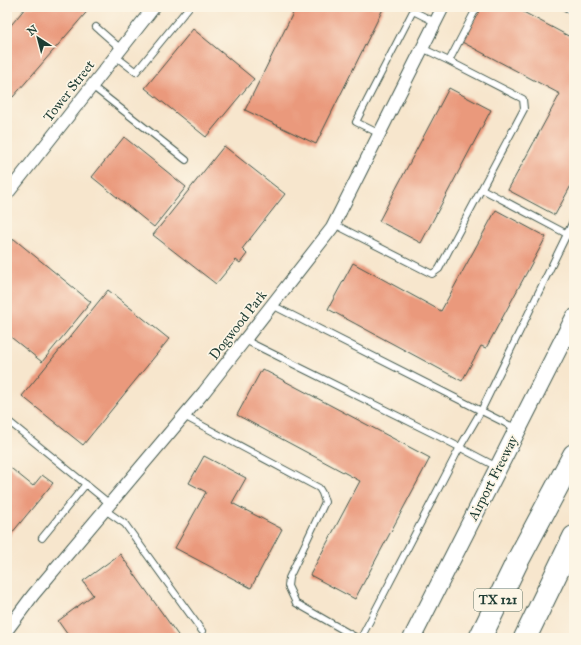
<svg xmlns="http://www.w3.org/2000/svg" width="581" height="645" font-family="'IM FELL Great Primer',serif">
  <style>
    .building { fill: #ea997b }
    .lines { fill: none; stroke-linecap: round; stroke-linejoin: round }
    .lane-casing { stroke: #3f564b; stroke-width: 8 }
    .street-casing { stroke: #3f564b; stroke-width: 14 }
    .secondary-casing { stroke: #3f564b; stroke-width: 19 }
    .highway-casing { stroke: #3f564b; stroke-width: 24 }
    .lane { stroke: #fff; stroke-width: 6 }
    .street { stroke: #fff; stroke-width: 12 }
    .secondary { stroke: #fff; stroke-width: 17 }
    .highway { stroke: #fff; stroke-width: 22 }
    .labels { text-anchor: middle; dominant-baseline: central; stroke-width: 3.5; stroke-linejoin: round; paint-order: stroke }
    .shield { fill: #fcf5e5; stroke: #617469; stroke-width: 1 }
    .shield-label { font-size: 13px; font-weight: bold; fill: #1f3d34 }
    .street-label { font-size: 14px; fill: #1f3d34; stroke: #fcf5e5 }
  </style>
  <rect width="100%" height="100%" fill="#fcf5e5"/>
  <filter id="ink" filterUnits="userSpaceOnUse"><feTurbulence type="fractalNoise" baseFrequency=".025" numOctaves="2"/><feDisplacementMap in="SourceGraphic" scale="8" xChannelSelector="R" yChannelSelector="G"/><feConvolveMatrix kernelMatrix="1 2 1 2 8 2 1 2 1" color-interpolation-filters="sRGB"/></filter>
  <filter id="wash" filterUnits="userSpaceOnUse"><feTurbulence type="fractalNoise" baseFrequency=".012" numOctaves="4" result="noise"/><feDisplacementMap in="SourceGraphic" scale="16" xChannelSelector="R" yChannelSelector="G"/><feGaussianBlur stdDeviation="0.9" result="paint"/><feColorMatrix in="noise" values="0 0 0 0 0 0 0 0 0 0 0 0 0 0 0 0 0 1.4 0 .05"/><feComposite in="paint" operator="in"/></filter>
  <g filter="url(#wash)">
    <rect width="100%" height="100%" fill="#f7e6cd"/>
    <g id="blocks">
      <path class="building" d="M26 7H91L13 97 7 92V30Z
        M296 7H384L316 144 245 110Z
        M481 7H514L574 39V180L555 215 508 190 560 94 462 42Z
        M193 29 254 79 206 137 145 88Z
        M449 88 491 110 421 243 379 221Z
        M124 137 186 187 154 227 92 177Z
        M224 146 285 194 242 249 247 254 240 263 236 260 216 284 153 235Z
        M496 210 546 237 486 348 481 346 462 381 328 309 353 263 441 311Z
        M14 239 91 302 42 362 7 334V248Z
        M108 290 169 339 83 445 22 396Z
        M262 369 430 458 355 599 310 575 360 481 237 415Z
        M204 456 246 478 232 503 282 529 251 588 175 548 206 492 189 483Z
        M7 465 33 486 42 475 53 483 7 539Z
        M120 554 180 638H70L58 621 93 595 83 581Z"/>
    </g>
  </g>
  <g filter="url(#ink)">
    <use href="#blocks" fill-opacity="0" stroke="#3f564b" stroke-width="1"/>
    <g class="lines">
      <g class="lane-casing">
        <path id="lane" d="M565 7 574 12
          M96 27 121 49
          M422 48 449 61
          M115 56 136 72 189 7
          M92 86 186 160
          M380 134 356 122 413 11 435 22
          M482 189 567 234 574 219
          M334 224 432 274 439 269 524 109 523 99 449 61 477 7
          M272 305 517 429
          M245 340 440 437 497 467
          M184 416 319 488 322 493 325 502 289 578 288 586 296 603 357 638
          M7 420 110 504
          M105 510 125 524 202 631
          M42 538 86 484
          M7 637 9 638
          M361 638 460 447 481 411 567 234 574 238"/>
      </g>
      <g class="street-casing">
        <path id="street" d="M7 194 154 7
          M7 630 33 595 204 392 332 228 443 7"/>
      </g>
      <g class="secondary-casing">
        <path id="secondary" d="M412 638 574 318"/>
      </g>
      <g class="highway-casing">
        <path id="highway" d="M480 638 517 562 574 455
          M525 638 574 537"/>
      </g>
      <use href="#lane" class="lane"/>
      <use href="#street" class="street"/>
      <use href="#secondary" class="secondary"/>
      <use href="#highway" class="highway"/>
    </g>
  </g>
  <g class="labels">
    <rect class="shield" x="474" y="589" width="48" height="22" rx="3"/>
    <g class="shield-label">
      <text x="498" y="600">TX 121</text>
    </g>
    <g class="street-label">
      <text transform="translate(69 91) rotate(-52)">Tower Street</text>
      <text transform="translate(238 325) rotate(-52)">Dogwood Park</text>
      <text transform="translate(493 478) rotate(-63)">Airport Freeway</text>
    </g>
  </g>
  <rect width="581" height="645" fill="none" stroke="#fcf5e5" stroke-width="24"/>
  <g transform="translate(38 38) rotate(324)" stroke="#fcf5e5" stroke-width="3" paint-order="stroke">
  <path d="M0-3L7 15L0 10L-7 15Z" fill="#1f3d34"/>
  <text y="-6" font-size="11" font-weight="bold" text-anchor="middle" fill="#1f3d34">N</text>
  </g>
</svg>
